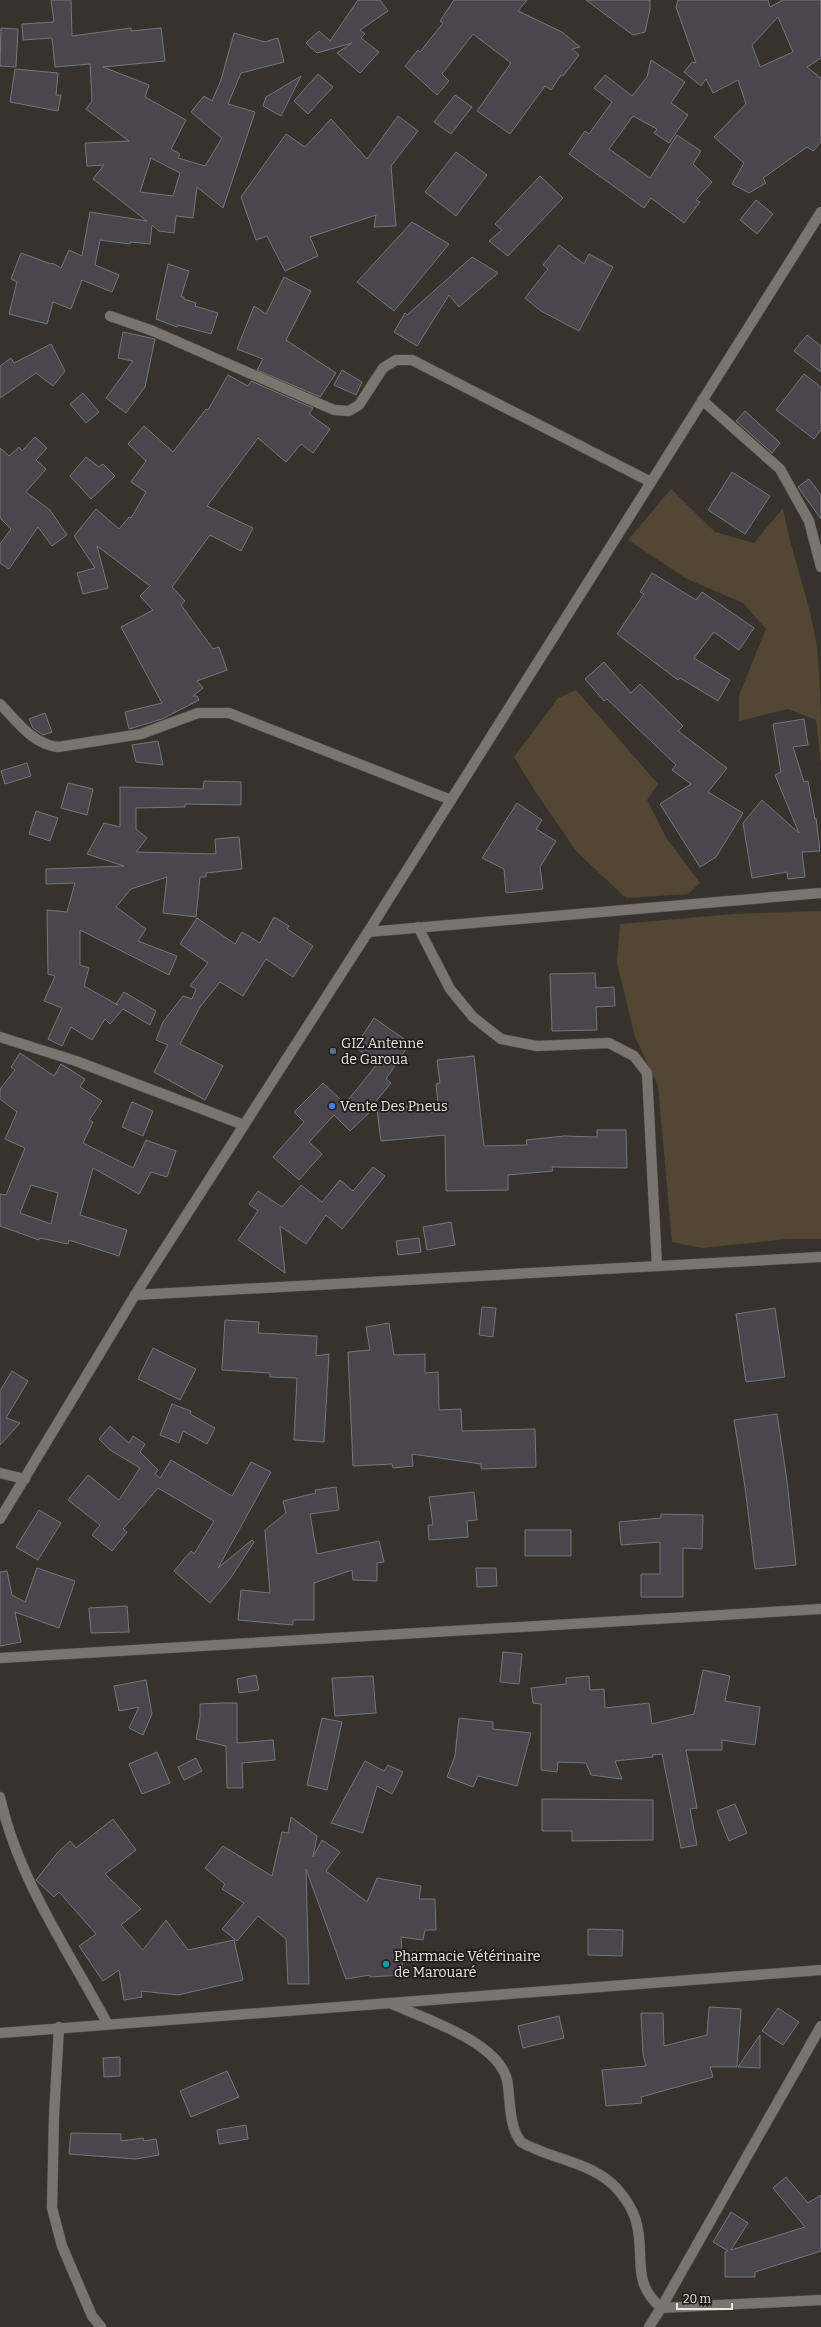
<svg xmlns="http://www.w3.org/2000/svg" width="821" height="2327" font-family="Bitter,serif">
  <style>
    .green { fill: #534734 }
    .building { fill: #49464e; stroke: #78757d; fill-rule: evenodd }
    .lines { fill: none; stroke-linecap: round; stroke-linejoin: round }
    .minor-casing { stroke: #54504b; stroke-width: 11 }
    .tertiary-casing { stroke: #54504b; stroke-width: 11 }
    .minor { stroke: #7a766e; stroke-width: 10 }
    .tertiary { stroke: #7a766e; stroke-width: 10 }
    .service-dot { fill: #5c6f8a; stroke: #1d1b18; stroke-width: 1.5 }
    .shop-dot { fill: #3f7fe0; stroke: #1d1b18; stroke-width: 1.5 }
    .culture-dot { fill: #0f9aa8; stroke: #1d1b18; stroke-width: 1.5 }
    .labels { text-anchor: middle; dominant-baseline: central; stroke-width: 3.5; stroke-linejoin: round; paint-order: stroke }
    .poi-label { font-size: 14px; fill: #eae7e3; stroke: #1d1b18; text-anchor: start }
  </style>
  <rect width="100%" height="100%" fill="#37332c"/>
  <path class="green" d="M671 489 715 532 754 543 783 508C791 555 810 600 817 647 821 686 821 724 821 763L816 720 788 709 739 721V695L766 629 743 603 687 579 628 540Z
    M576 690 658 784 647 800 667 839 700 883 688 894 626 898 577 852 537 794 514 757 558 698Z
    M821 911V1239H787L702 1248 672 1242 658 1086 635 1037 617 963 620 924 734 914Z"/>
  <path class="building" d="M51 0H71L72 36 131 28V31L161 28 165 61 103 67 149 85 145 97 186 120 171 149 180 154 178 158 205 166 222 138 191 112 204 96 212 101 221 80 234 33 265 42 278 38 284 62 241 73 228 104 255 112 223 208 197 187 193 218 176 216 174 233 159 231 152 225 150 244 130 242V244L100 240 95 265 119 275 112 292 82 280 71 309 53 302 47 324 9 314 17 282 11 279 21 253 51 264 52 263 61 268 69 250 82 256 90 212 147 221 93 179 104 165 87 166 85 143 129 141 86 109 92 101 90 64 55 67 52 38 23 40 22 24 54 22ZM151 158 180 173 173 196 140 192Z
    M358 0H380L388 11 360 30 365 34 361 38 379 52 360 73 337 53 352 43 317 53 306 43 319 31 330 41Z
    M454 0H527L518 11 562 32 580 47 572 49 579 55 563 76 561 75 551 90 545 86 510 134 477 111 511 63 473 34 442 74 449 81 437 95 405 66 418 50 420 52 443 23 440 21Z
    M586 0H650V9L645 32 633 35Z
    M678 0H768L770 7 783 0H821V58L807 67 821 78V142L813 151 807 147 763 178 766 183 749 193 732 184 744 163 714 137 746 104 738 80 713 93 706 79 701 86 684 72 692 62 696 63 676 7ZM778 17 793 52 760 67 752 45Z
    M1 28 18 29 16 67 0 66Z
    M651 60 685 82 671 103 688 115 669 143 654 133 657 129 633 116 609 149 650 178 677 135 701 151 693 164 712 182 696 200 700 202 684 223 651 198 644 208 569 154 585 131 589 134 612 102 594 88 605 75 632 96 647 77Z
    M15 69 58 73 56 95H61L58 111 10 102Z
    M318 74 333 87 308 114 294 101Z
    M301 76 281 116 263 106 266 97Z
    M455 95 472 107 451 134 434 122Z
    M398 116 418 131 391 166 396 226 374 227 376 215 310 237 318 256 285 271 267 236 256 240 241 197 286 134 305 147 331 119 367 159Z
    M456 152 487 175 456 216 425 192Z
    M540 176 563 198 508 256 489 241 502 230 495 224Z
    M756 200 773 214 757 234 740 220Z
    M412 222 449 244 394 311 357 282Z
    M559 245 584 264 589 254 613 267 579 331 541 311 525 298 548 269 543 265Z
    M472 257 498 273 459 307 449 295 417 346 394 332 405 313 407 315Z
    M168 264 189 271 181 297H184V299L196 303 195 306 218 313 211 334 178 325 177 327 156 319Z
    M284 277 311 291 286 340 336 373 320 397 257 370 263 359 237 349 254 306 266 314Z
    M123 332 155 339 145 387 126 413 106 398 133 361 118 358Z
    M807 335 821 346V372L794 351Z
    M51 344 65 371 53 386 36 373 0 398V366L11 358 14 363Z
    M342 370 362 382 356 395 334 385Z
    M804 374 821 387V430L814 439 776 410Z
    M228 375 248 386 251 381 313 408 309 414 330 429 313 453 301 444 286 462 258 438 207 506 253 528 241 551 210 535 172 587 185 601 181 605 213 649 219 647 227 670 197 681 203 688 193 696H197L199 700 162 719 129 729 125 712 162 703 121 627 153 610 140 596 150 586 97 546 108 588 83 594 77 573 95 568 74 536 96 509 119 529 129 517 131 518 146 492 131 482 146 461 128 444 144 426 173 452 206 409 208 410Z
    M83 393 99 412 86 423 70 404Z
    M745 411 780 443 772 453 736 421Z
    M35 437 47 448 36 460 46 469 26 492 50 510 67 535 52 546 38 527 9 569 0 563V544L11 529 0 518V448L9 456 19 447 22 451Z
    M86 457 99 467 103 464 115 476 91 499 70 476Z
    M732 472 770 496 745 534 708 510Z
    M809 479 821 495V519L798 487Z
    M652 573 696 600 702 592 754 628 739 650 714 632 694 658 730 680 718 701 680 678 678 680 617 634 644 594 640 592Z
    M604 662 631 693 640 684 683 726 678 731 727 768 708 792 743 813 716 857 700 867 660 804 691 784 672 770 676 765 607 699 604 701 585 679Z
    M45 713 52 732 43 735 33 728 29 719Z
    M804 719 808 745 793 747 804 782 808 781 815 819 816 818 820 851 802 852 805 877 788 879 787 872 752 878 743 823 762 800 799 833 775 775 781 772 773 724Z
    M158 741 163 765 136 762 132 745Z
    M27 763 31 776 5 784 1 771Z
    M204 781 241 782V805L185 804V807L136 808V829L147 838 136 852 216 854 215 839 239 837 242 869 206 873V877H200L196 917 163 913 167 877 131 889 116 907 146 929 138 941 177 956 169 975 80 930V965L89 968 84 986 118 1005 116 1004 124 992 156 1011 150 1025 123 1009 110 1024 105 1019 92 1040 71 1027 62 1046 48 1039 62 1008 44 1001 55 976 48 974 47 910 67 912 75 883 46 884V869L124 866 87 854 104 823 120 827V787L203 789Z
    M68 783 93 789 87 815 61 808Z
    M517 803 542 820 536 829 556 841 540 867 543 889 506 893 504 869 482 858Z
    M36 811 58 818 50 841 29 834Z
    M274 917 289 926 287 929 313 946 293 977 266 959 243 996 220 982 200 1007 180 1044 223 1066 205 1100 154 1072 168 1045 156 1040 163 1022 183 996 192 999 196 989 190 986 208 963 180 944 197 918 235 944 242 932 260 943Z
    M595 973 596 988 614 987 615 1006 596 1007 597 1030 552 1031 550 974Z
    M374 1018 410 1043 386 1079 391 1083 367 1112 371 1111 350 1131 334 1115 309 1142 322 1154 299 1180 273 1157 304 1122 294 1112 323 1083 345 1104 378 1063 355 1047Z
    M20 1053 54 1076 61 1064 85 1079 80 1087 102 1101 89 1120 93 1122 83 1143 133 1168 146 1140 176 1151 167 1177 151 1172 139 1194 93 1168 80 1215 127 1230 119 1256 69 1240 68 1244 40 1238 39 1240 0 1226V1194L6 1195 25 1148 5 1139 17 1112 0 1099V1089L15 1070 11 1067ZM31 1185 58 1193 51 1224 20 1213Z
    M474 1056 484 1146 527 1145 526 1140 564 1136 597 1137V1130H626L627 1168 552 1167 553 1171 508 1175V1190L446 1191 445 1135 381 1141 377 1110 438 1103 436 1084 440 1083 437 1060Z
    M132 1102 153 1111 143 1136 122 1127Z
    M373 1167 385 1176 342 1229 326 1215 306 1244 280 1226 285 1273 238 1240 258 1211 249 1204 258 1191 282 1207 301 1185 322 1202 340 1180 353 1191Z
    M451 1222 455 1245 427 1250 423 1227Z
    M419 1238 421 1252 398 1255 396 1241Z
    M482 1307 496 1308 493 1337 479 1335Z
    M775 1308 785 1377 746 1382 736 1314Z
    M225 1320 259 1322 258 1333 317 1336 316 1356 329 1354 324 1442 294 1440 297 1378 270 1377V1373L222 1370Z
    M389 1323 394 1355 425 1354V1373L438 1372 439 1410 461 1409 462 1431 535 1429 536 1467 481 1469V1464L412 1454 413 1466 393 1468 392 1464 353 1466 348 1352 370 1350 366 1327Z
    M153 1348 196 1369 180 1400 138 1379Z
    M12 1371 28 1381 6 1418 20 1423 0 1445V1391Z
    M172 1404 191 1411 190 1414 215 1428 207 1444 183 1431 179 1443 160 1435Z
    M777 1414 787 1481 796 1565 755 1569 745 1487 734 1420Z
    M110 1426 129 1443 133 1436 145 1444 140 1452 158 1470 155 1474 160 1478 171 1460 232 1496 251 1462 271 1472 218 1568 252 1540 254 1542 230 1579 210 1603 174 1571 191 1551 194 1554 214 1521 158 1488 123 1529 127 1532 112 1551 92 1535 100 1525 68 1500 88 1475 119 1500 140 1468 110 1450 99 1439Z
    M336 1487 339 1510 310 1514 317 1554 379 1541 384 1562 377 1563V1581L353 1580 352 1570 314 1583V1620H293V1625L238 1620 241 1590 270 1593 265 1530 286 1513 283 1501 316 1493 315 1490Z
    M474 1492 477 1520 467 1521 468 1537 429 1540 428 1525H433L429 1497Z
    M39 1510 61 1523 38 1560 16 1547Z
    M661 1514 703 1515 702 1549 683 1548V1597H641V1574H660V1542L621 1545 619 1522 661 1518Z
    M525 1530H571V1556H525Z
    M37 1568 75 1581 59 1628 15 1612 21 1642 0 1646V1572L7 1571 12 1595 25 1602Z
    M476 1568H496L497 1586 477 1587Z
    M127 1606 129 1632 91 1633 89 1608Z
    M503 1652 522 1654 519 1684 500 1682Z
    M703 1670 730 1676 725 1701 760 1707 755 1745 722 1740V1750H686L697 1808 690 1809 697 1845 681 1848 662 1754 652 1755 653 1757 615 1761 622 1779 591 1775 586 1763 558 1762 557 1772 541 1770V1704L533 1703 531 1688 566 1684V1678L589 1676 590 1690 604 1689 605 1708 649 1703 652 1724 694 1714Z
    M256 1675 259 1690 239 1693 237 1679Z
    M373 1676 376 1713 335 1716 332 1678Z
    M146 1680 152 1714 143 1735 129 1728 139 1707 119 1711 114 1686Z
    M222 1703H237V1743L273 1740 275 1760 242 1763 243 1788H227L226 1746 196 1739 200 1718V1704Z
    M322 1718 342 1722 327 1790 307 1785Z
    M459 1718 493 1722V1729L531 1733 517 1786 478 1776 473 1787 447 1777 455 1756Z
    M157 1752 170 1783 142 1794 129 1764Z
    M196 1758 202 1771 184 1780 178 1767Z
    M365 1761 384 1771 388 1765 403 1772 392 1794 377 1786 363 1833 331 1823Z
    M542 1799 653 1800V1840L572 1841V1831H542Z
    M735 1804 747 1833 729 1841 717 1811Z
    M291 1817 317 1836 313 1857 322 1840 340 1852 326 1871 367 1902 377 1878 421 1886 419 1899H435L436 1930H425L423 1940 401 1937 403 1975 370 1977V1975L346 1979 306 1869 309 1984H288L286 1939 258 1916 237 1941 222 1929 244 1903 222 1889 225 1884 205 1868 223 1846 272 1876 282 1832 288 1833Z
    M113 1819 136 1850 105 1874 141 1909 121 1925 143 1950 166 1920 188 1950 234 1940 243 1980 178 1995 141 1991 142 1997 124 2000 119 1970 103 1981 79 1946 96 1934 59 1892 54 1897 36 1880 58 1852 70 1841 76 1848Z
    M588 1929 623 1930 622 1956 588 1955Z
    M709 2007 741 2009 737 2067H710L713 2077 641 2097 642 2103 606 2106 602 2070 646 2066 643 2054 641 2013H663L664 2046 707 2035Z
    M778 2008 799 2022 783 2045 762 2031Z
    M559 2016 564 2038 523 2048 518 2026Z
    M760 2035V2068L738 2067Z
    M120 2057V2076L104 2077 103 2058Z
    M227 2071 239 2097 191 2117 180 2091Z
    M246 2125 248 2139 219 2144 217 2130Z
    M71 2133 121 2134V2141L143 2138 144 2141 156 2139 159 2155 136 2159 69 2154Z
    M786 2177 808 2203 821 2195V2251L755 2272V2277H725V2252L728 2251 713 2242 731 2212 748 2223 731 2250 805 2227 773 2188Z"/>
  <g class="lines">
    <g class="minor-casing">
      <path id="minor" d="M110 316 153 331 334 410 349 411 359 405 383 368 396 360H412L651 482
        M702 400 780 469 809 521 821 567
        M0 704C17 721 32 744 58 747L141 734 198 713H229L451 800
        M418 927 450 989 473 1017 501 1039 537 1046 609 1043 634 1056 647 1073 657 1266
        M368 932 821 893
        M0 1037 76 1061 244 1125
        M135 1295 821 1257
        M0 1473 25 1479
        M0 1658 821 1609
        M0 1797C18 1879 68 1950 107 2023
        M390 2003C422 2018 498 2041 507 2080 511 2100 508 2125 521 2142 548 2158 585 2161 610 2182 622 2192 634 2210 637 2225 645 2258 631 2281 661 2308L821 2026
        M59 2027 54 2116 52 2208 62 2246 92 2316 101 2327
        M0 2033 821 1970
        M649 2327 661 2308 821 2300"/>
    </g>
    <g class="tertiary-casing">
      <path id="tertiary" d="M0 1519 135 1295 368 932 821 212"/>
    </g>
    <use href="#minor" class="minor"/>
    <use href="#tertiary" class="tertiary"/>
  </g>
  <circle class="service-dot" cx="333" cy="1051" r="4"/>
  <circle class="shop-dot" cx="332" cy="1106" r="4"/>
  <circle class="culture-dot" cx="386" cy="1964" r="4"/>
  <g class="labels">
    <g class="poi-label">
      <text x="341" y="1043">GIZ Antenne<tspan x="341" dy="16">de Garoua</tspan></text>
      <text x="340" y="1106">Vente Des Pneus</text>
      <text x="394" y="1956">Pharmacie Vétérinaire<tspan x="394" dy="16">de Marouaré</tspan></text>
    </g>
  </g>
  <path d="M677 2303v6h55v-6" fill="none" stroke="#eae7e3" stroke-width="2"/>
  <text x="683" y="2303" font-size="12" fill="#eae7e3" stroke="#1d1b18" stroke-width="3" paint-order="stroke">20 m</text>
</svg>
